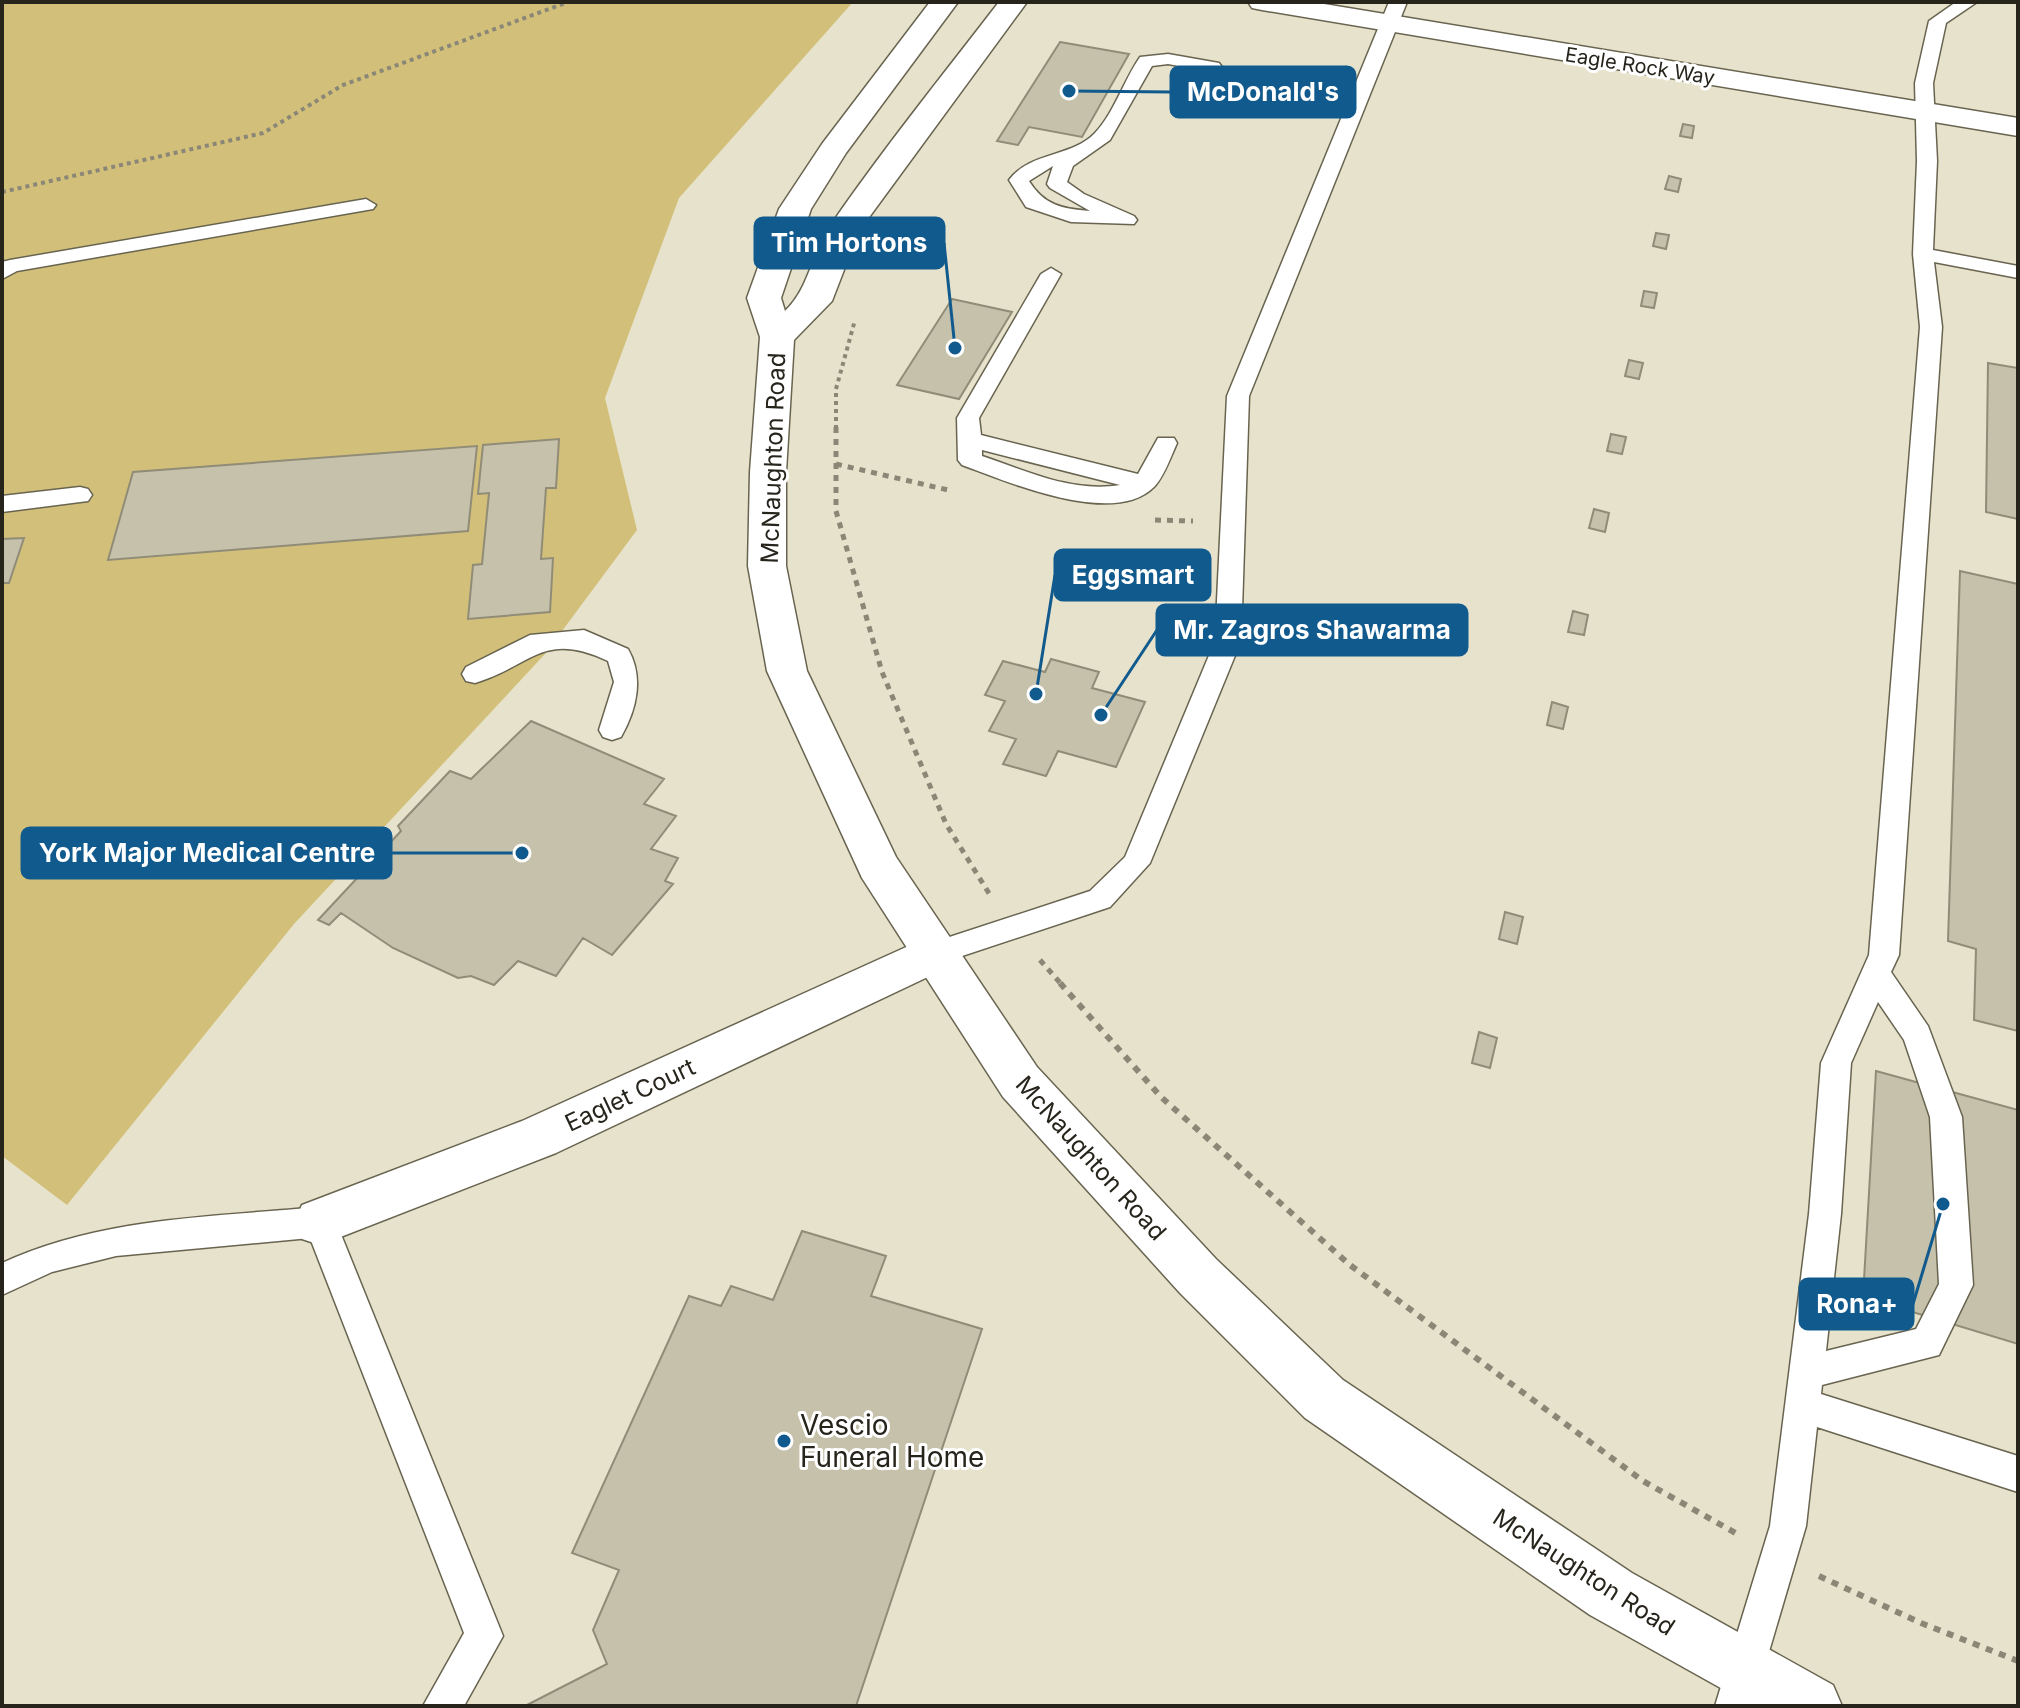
<svg xmlns="http://www.w3.org/2000/svg" width="2020" height="1708" font-family="Inter,sans-serif">
  <style>
    .green { fill: #d2c07a }
    .building { fill: #c6c1ab; stroke: #918c77; stroke-width: 2 }
    .lines { fill: none; stroke-linecap: round; stroke-linejoin: round }
    .lane-casing { stroke: #686450; stroke-width: 3 }
    .street-casing { stroke: #686450; stroke-width: 3 }
    .secondary-casing { stroke: #686450; stroke-width: 3 }
    .path-far2 { stroke: #8b8777; stroke-width: 4; stroke-dasharray: 4 4; stroke-linecap: butt }
    .path-far1 { stroke: #8b8777; stroke-width: 5; stroke-dasharray: 6 6; stroke-linecap: butt }
    .path { stroke: #8b8777; stroke-width: 6; stroke-dasharray: 7 7; stroke-linecap: butt }
    .lane { fill: #fff; fill-rule: evenodd }
    .street { fill: #fff; fill-rule: evenodd }
    .secondary { fill: #fff; fill-rule: evenodd }
    .poi-dot { fill: #115a8e; stroke: #fff; stroke-width: 3 }
    .labels { text-anchor: middle; dominant-baseline: central; stroke-width: 6; stroke-linejoin: round; paint-order: stroke }
    .far-street-label { font-size: 20px; fill: #27241c; stroke: #fff }
    .street-label { font-size: 24px; fill: #27241c; stroke: #fff }
    .near-poi-label { font-size: 28px; fill: #27241c; stroke: #fff; text-anchor: start }
    .leader { fill: none; stroke: #115a8e; stroke-width: 3 }
    .callout-dot { fill: #115a8e; stroke: #fff; stroke-width: 3 }
    .callout { fill: #115a8e; stroke: #115a8e; stroke-width: 3 }
    .callout-label { font-size: 26px; text-anchor: middle; font-weight: bold; fill: #fff }
  </style>
  <rect width="100%" height="100%" fill="#e7e2cb"/>
  <path class="green" d="M2 2H853L679 198 605 398 637 530 545 654 294 924 67 1205 2 1156Z"/>
  <path class="building" d="M1060 42 1129 54 1082 137 1029 127 1018 145 997 141Z
    M1683 124 1694 126 1692 138 1680 136Z
    M1669 176 1681 179 1678 192 1665 189Z
    M1656 233 1669 235 1666 249 1653 246Z
    M1644 291 1657 293 1654 308 1641 306Z
    M952 299 1012 312 959 399 897 385Z
    M1629 360 1643 363 1639 379 1625 376Z
    M1988 363 2018 368V519L1986 512Z
    M1611 434 1626 437 1622 454 1607 451Z
    M559 439 556 488H546L541 559 553 558 550 612 468 619 473 565 482 564 489 493 478 494 483 445Z
    M477 446 468 531 108 560 133 472Z
    M1594 509 1609 513 1605 532 1589 528Z
    M24 538 9 583H2V539Z
    M1960 571 2018 584V1031L1974 1020 1976 949 1948 941Z
    M1573 611 1588 615 1584 635 1568 632Z
    M1051 659 1099 672 1092 688 1145 702 1116 767 1058 751 1046 776 1003 764 1016 739 989 731 1005 701 985 695 1003 661 1045 672Z
    M1552 702 1568 707 1563 729 1547 725Z
    M531 721 664 779 644 804 676 816 651 849 678 858 665 881 673 884 612 955 583 938 556 976 518 961 494 985 471 976 458 978 393 948 341 913 329 925 318 920 401 831 398 826 450 771 471 779Z
    M1505 912 1523 917 1517 944 1499 939Z
    M1479 1032 1497 1038 1490 1068 1472 1063Z
    M1876 1071 2018 1110V1344L1863 1297Z
    M802 1231 886 1256 871 1296 982 1329 856 1706H525L607 1664 593 1630 619 1570 572 1553 689 1296 721 1306 731 1286 773 1300Z"/>
  <g class="lines">
    <g class="lane-casing">
      <path id="lane" d="M1389 2H1407L1249 396 1241 641 1150 863 1110 907 935 965 925 961 920 953 925 945 1090 891 1125 857 1215 641 1227 396Z
        M1956 2H1977L1946 23 1933 83 1937 161 1933 250 2018 266V278L1934 262 1942 327 1899 955 1891 972 1928 1026 1962 1117 1973 1285 1939 1355 1822 1385 1821 1394 2018 1456V1492L1817 1427 1806 1526 1753 1706H1715L1770 1526 1809 1214 1821 1063 1869 955 1920 327 1913 254 1917 161 1915 83 1929 21ZM1878 1002 1904 1040 1930 1117 1939 1284 1916 1329 1826 1351 1841 1214 1851 1063Z
        M1168 54 1219 63 1222 67 1213 72 1168 64 1152 66 1110 140 1073 166 1067 182 1084 194 1134 216 1137 220 1134 224 1071 222 1026 207 1009 180C1031 151 1071 158 1095 133 1114 113 1124 80 1140 57ZM1053 166 1047 184 1050 188 1090 211C1062 209 1044 205 1029 181Z
        M366 199 376 205 373 209 17 271 2 279V262L10 260Z
        M1051 268 1061 274 979 418 981 435 1138 474 1158 438H1174L1177 443C1171 456 1164 477 1154 487 1113 528 1006 481 962 465L958 460 957 418 1041 274ZM982 450 1120 485C1072 493 1027 471 982 456Z
        M80 487 88 489 92 495 88 501 2 512V496Z
        M584 630 628 649C644 677 637 709 621 737L612 740 603 737 599 730 614 682 608 661C542 630 532 666 475 683L466 681 462 674 466 667 530 635Z
        M320 1207 332 1211 336 1222 503 1636 464 1706H423L464 1633 310 1238 116 1256 52 1272 2 1295V1263C102 1217 212 1217 320 1207Z"/>
    </g>
    <g class="street-casing">
      <path id="street" d="M1248 2H1312L2018 118V136L1262 10 1252 8Z
        M935 934 951 940 958 953 951 966 556 1153 320 1245 302 1239 294 1222 302 1205 522 1121Z"/>
    </g>
    <g class="secondary-casing">
      <path id="secondary" d="M930 2H958L846 153 811 209 781 298 785 311C810 287 811 254 830 226 883 149 942 76 999 2H1027L859 231 832 301 794 340 786 472V566L807 671 896 857 1037 1067 1216 1259 1343 1380 1632 1573 1833 1685 1842 1706H1753L1590 1615 1305 1418 1180 1293 1003 1097 862 878 767 671 748 566 750 472 760 337 747 298 779 209 822 144Z"/>
    </g>
    <path class="path-far2" d="M2 192 263 133 343 85 568 2
      M836 429V389L855 320"/>
    <path class="path-far1" d="M836 427V511L882 672 946 824 990 895
      M836 464 948 490
      M1155 520 1193 521
      M1040 960 1062 985"/>
    <path class="path" d="M1060 983 1161 1097 1350 1265 1643 1481 1739 1535
      M1819 1576 1921 1623 2018 1661"/>
    <use href="#lane" class="lane"/>
    <use href="#street" class="street"/>
    <use href="#secondary" class="secondary"/>
  </g>
  <circle class="poi-dot" cx="784" cy="1441" r="8"/>
  <g class="labels">
    <g class="far-street-label">
      <text transform="translate(1640 66) rotate(9)">Eagle Rock Way</text>
    </g>
    <g class="street-label">
      <text transform="translate(773 458) rotate(-88)">McNaughton Road</text>
      <text transform="translate(630 1095) rotate(-25)">Eaglet Court</text>
      <text transform="translate(1091 1158) rotate(48)">McNaughton Road</text>
      <text transform="translate(1584 1572) rotate(33)">McNaughton Road</text>
    </g>
    <g class="near-poi-label">
      <text x="800" y="1425">Vescio<tspan x="800" dy="32">Funeral Home</tspan></text>
    </g>
  </g>
  <path class="leader" d="M1069 91L1171 92M955 348L944 243M1036 694L1055 575M1101 715L1157 630M522 853L391 853M1943 1204L1913 1304"/>
  <g class="callout-dot">
    <circle cx="1069" cy="91" r="8"/>
    <circle cx="955" cy="348" r="8"/>
    <circle cx="1036" cy="694" r="8"/>
    <circle cx="1101" cy="715" r="8"/>
    <circle cx="522" cy="853" r="8"/>
    <circle cx="1943" cy="1204" r="8"/>
  </g>
  <g class="callout">
    <rect x="1171" y="67" width="184" height="50" rx="8"/>
    <rect x="755" y="218" width="189" height="50" rx="8"/>
    <rect x="1055" y="550" width="155" height="50" rx="8"/>
    <rect x="1157" y="605" width="310" height="50" rx="8"/>
    <rect x="22" y="828" width="369" height="50" rx="8"/>
    <rect x="1800" y="1279" width="113" height="50" rx="8"/>
  </g>
  <g class="callout-label">
    <text x="1263" y="101">McDonald's</text>
    <text x="849" y="252">Tim Hortons</text>
    <text x="1133" y="584">Eggsmart</text>
    <text x="1312" y="639">Mr. Zagros Shawarma</text>
    <text x="207" y="862">York Major Medical Centre</text>
    <text x="1857" y="1313">Rona+</text>
  </g>
  <rect width="2020" height="1708" fill="none" stroke="#27241c" stroke-width="8"/>
</svg>
